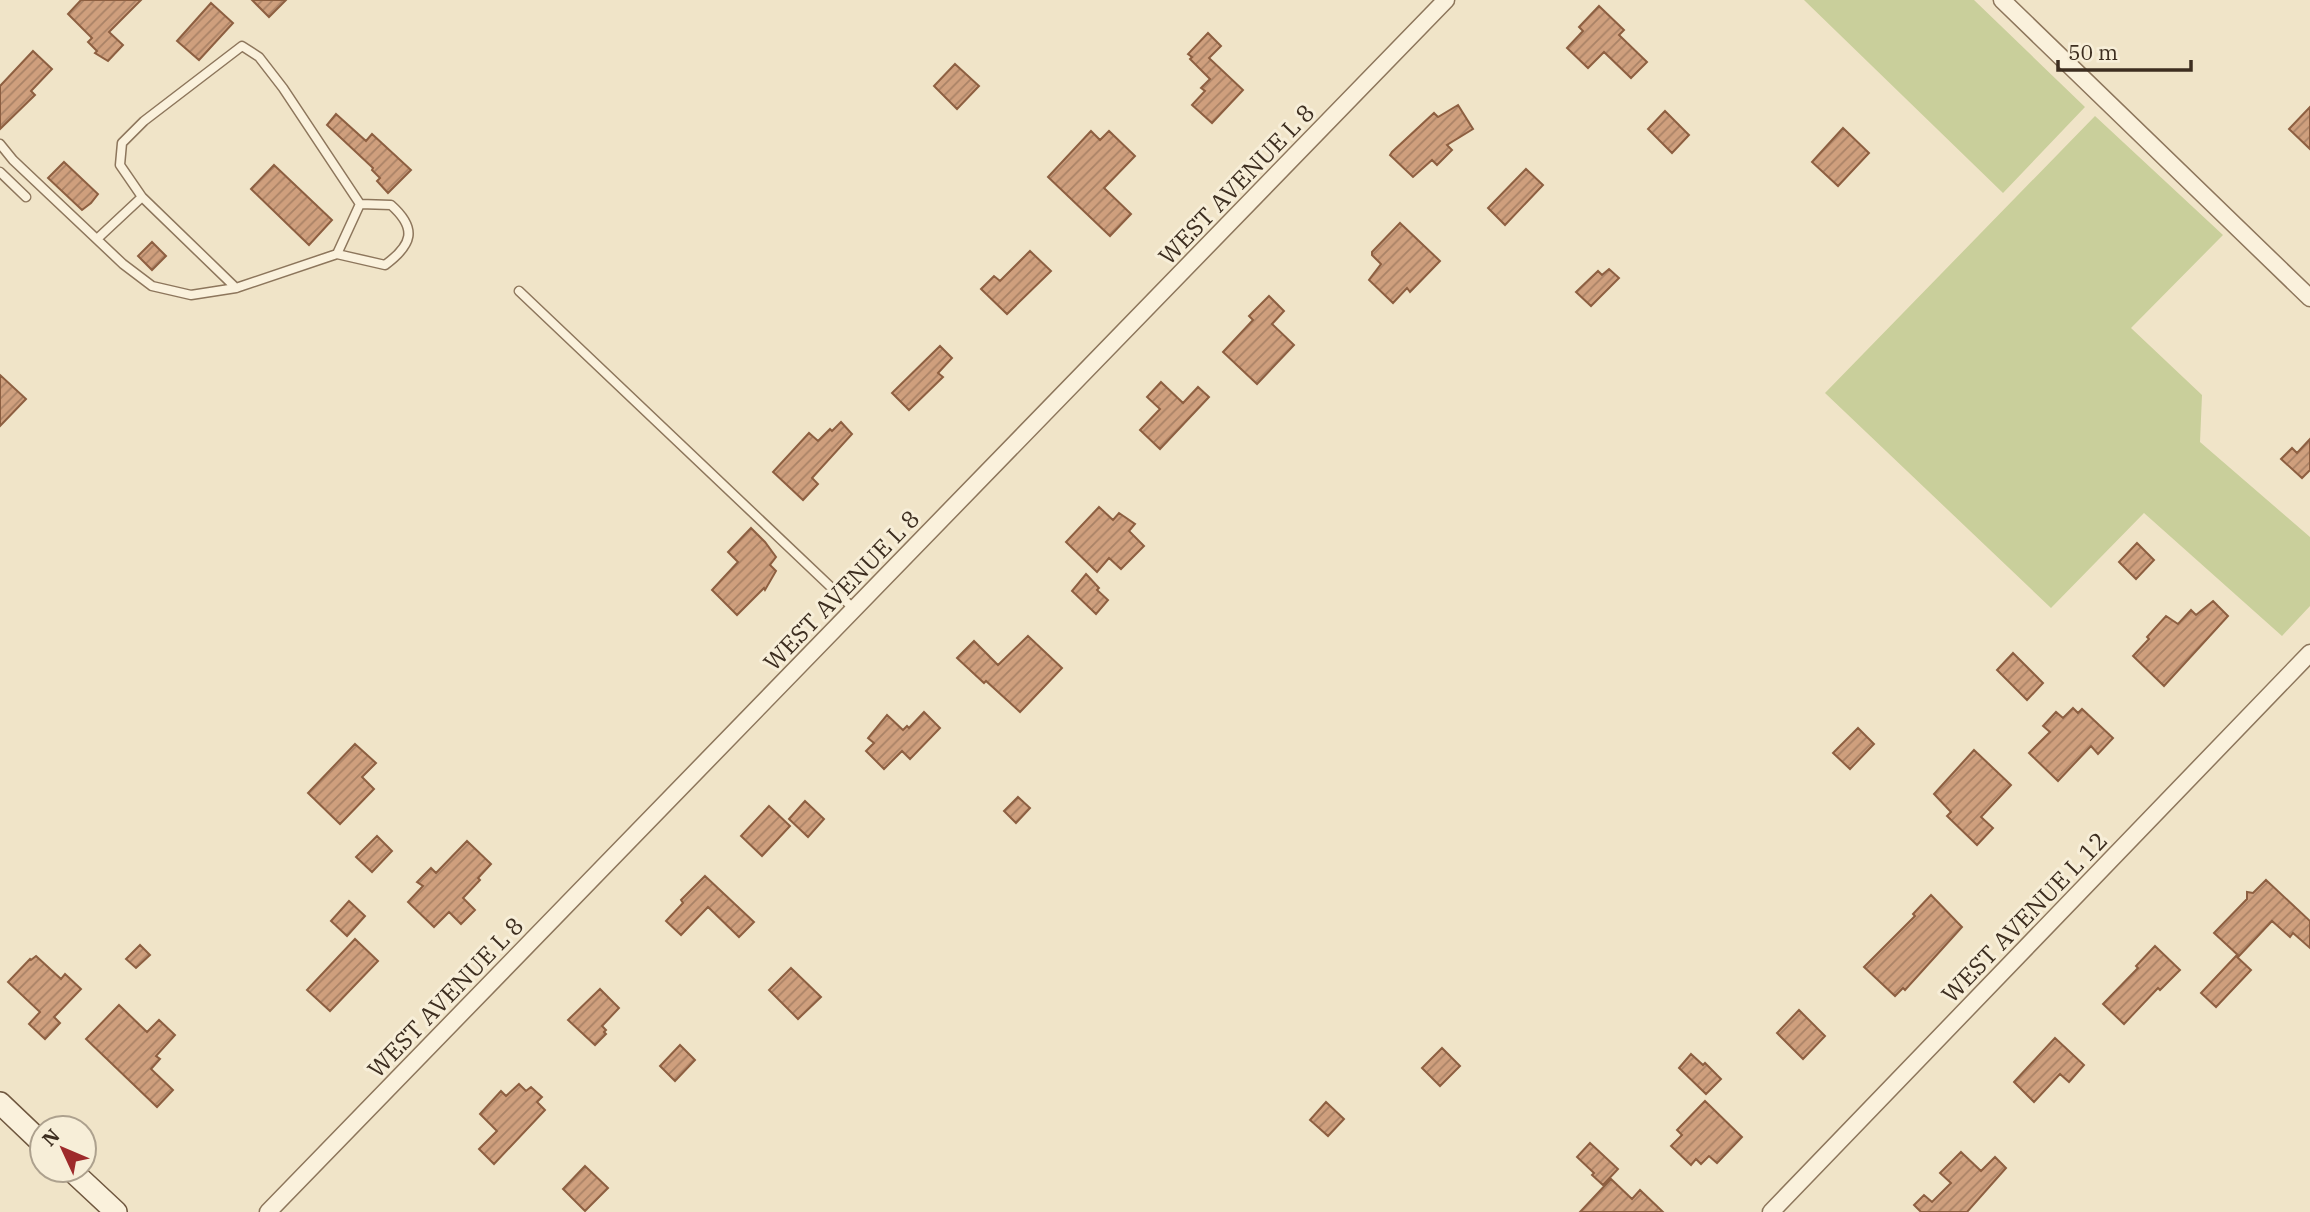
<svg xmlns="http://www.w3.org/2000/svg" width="2310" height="1212" font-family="'IBM Plex Serif',serif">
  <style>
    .grass { fill: #c9cf9b }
    .building { fill: url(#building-hatch); stroke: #8d5f41; stroke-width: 2 }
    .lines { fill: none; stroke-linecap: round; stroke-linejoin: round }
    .lane-casing { stroke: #8d765c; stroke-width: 11 }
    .street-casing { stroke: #8d765c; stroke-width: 19 }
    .secondary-casing { stroke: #6f573f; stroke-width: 24 }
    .lane { stroke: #faf1dc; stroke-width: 8 }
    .street { stroke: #faf1dc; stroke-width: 16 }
    .secondary { stroke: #faf1dc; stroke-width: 21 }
    .labels { text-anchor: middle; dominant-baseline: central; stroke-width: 6; stroke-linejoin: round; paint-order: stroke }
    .street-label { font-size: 24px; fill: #3d2e20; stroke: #f7eed8 }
  </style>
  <defs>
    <pattern id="building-hatch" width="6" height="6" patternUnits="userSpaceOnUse" patternTransform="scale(1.75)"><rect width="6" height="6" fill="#cf9f7d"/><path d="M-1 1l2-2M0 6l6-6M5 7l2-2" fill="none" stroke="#a98266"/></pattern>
  </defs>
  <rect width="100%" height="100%" fill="#f0e4c8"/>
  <path class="grass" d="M1804 0H1974L2085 107 2003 193Z
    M2095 116 2223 235 2131 328 2202 395 2200 442 2310 537V606L2282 636 2144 513 2051 608 1825 393Z"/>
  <path class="building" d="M81 0H141L109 32 123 45 108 61 95 53 97 51 88 42 92 38 68 14Z
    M252 0H286L269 17Z
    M211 3 233 23 199 60 177 41Z
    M1599 6 1624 30 1619 35 1647 62 1631 78 1604 52 1588 68 1567 48 1583 31 1579 27Z
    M1208 33 1221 46 1209 58 1243 90 1212 123 1192 105 1205 91 1201 88 1210 79 1190 59 1192 57 1188 54Z
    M33 51 52 69 31 91 35 95 0 129V86Z
    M955 64 979 86 957 109 934 86Z
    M1458 105 1473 129 1447 145 1452 150 1437 165 1432 160 1413 177 1390 155 1392 152 1434 113 1438 117Z
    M2310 107V149L2289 129Z
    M1665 111 1689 135 1672 153 1648 129Z
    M336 114 366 141 372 134 411 170 388 193 377 181 380 178 372 170 373 168 327 125Z
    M1843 128 1869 153 1838 186 1812 162Z
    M1091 131 1100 140 1109 131 1135 156 1104 188 1131 214 1110 236 1048 177Z
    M64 162 98 194 91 203 82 210 48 178Z
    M274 165 332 220 309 245 251 189Z
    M1526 169 1543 185 1505 225 1488 208Z
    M1400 223 1440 261 1410 292 1407 288 1393 303 1369 280 1381 264 1372 255V252Z
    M152 242 166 256 152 270 138 256Z
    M1030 251 1051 271 1007 314 981 289 994 276 1000 281Z
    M1609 269 1619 278 1591 306 1576 292 1598 271 1602 275Z
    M1269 296 1284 311 1272 324 1294 345 1257 384 1223 352 1253 320 1249 316Z
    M940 346 952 358 938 373 943 377 909 410 892 393Z
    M0 375 26 399 0 426Z
    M1161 382 1183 403 1198 387 1209 397 1160 449 1140 430 1160 409 1147 397Z
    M841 422 852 434 812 478 818 484 803 500 773 472 809 433 818 441 830 429 832 431Z
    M2310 439V470L2302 478 2281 459 2292 448 2297 453Z
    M1099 507 1113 520 1119 513 1135 524 1129 531 1144 546 1121 569 1109 558 1097 572 1066 542Z
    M751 528 765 542 776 557 770 565 776 571 765 590 764 588 737 615 712 590 738 562 728 552Z
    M2137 543 2154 560 2136 579 2119 562Z
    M1086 574 1099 588 1097 590 1108 600 1096 614 1072 591Z
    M2213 601 2228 616 2164 686 2133 656 2149 639 2147 637 2166 616 2178 624 2191 610 2196 615Z
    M1028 636 1062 668 1020 712 986 681 984 683 957 658 974 641 998 665Z
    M2013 653 2043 683 2027 700 1997 670Z
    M2073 708 2078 713 2082 709 2113 738 2098 754 2091 746 2058 781 2029 753 2050 732 2043 726 2056 712 2063 718Z
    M924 712 940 728 910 759 902 751 884 769 866 751 874 743 868 738 887 715 903 730 907 726 909 728Z
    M1858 728 1874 744 1850 769 1833 753Z
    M355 744 376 763 362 777 374 789 340 824 308 793Z
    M1974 750 2011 785 1981 817 1993 828 1977 845 1947 816 1951 812 1934 794Z
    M1018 797 1030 808 1016 823 1004 811Z
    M805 801 824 819 808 837 789 819Z
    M769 806 790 826 762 856 741 836Z
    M377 836 392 851 372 872 356 857Z
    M467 841 491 864 478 878 480 880 463 898 475 910 461 924 449 912 434 927 408 902 423 886 417 882 431 868 436 873Z
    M705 876 754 922 739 937 708 907 681 935 666 921 683 903 681 900Z
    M2266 880 2310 921V948L2293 933 2290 937 2272 921 2239 956 2214 933 2247 899V892L2253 893Z
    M1931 895 1962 927 1905 990 1903 988 1895 996 1864 967 1915 916 1913 914Z
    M349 901 365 916 347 936 331 921Z
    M355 939 378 961 330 1011 307 990Z
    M140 945 150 955 136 968 126 959Z
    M2155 946 2180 970 2160 990 2158 988 2124 1024 2103 1004 2138 968 2136 966Z
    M36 956 61 979 65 974 81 989 54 1017 60 1023 45 1039 29 1024 40 1012 8 982 30 959 31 960Z
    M2236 956 2251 970 2216 1007 2201 993Z
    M791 968 821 997 798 1019 769 990Z
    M600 989 619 1008 602 1026 606 1030 604 1032 606 1034 595 1045 568 1020Z
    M119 1005 147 1032 159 1020 175 1035 156 1056 160 1059 151 1069 173 1090 157 1107 86 1039Z
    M1799 1010 1825 1036 1803 1059 1777 1033Z
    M2055 1038 2084 1065 2069 1082 2060 1074 2034 1102 2014 1082Z
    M680 1045 695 1060 675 1081 660 1066Z
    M1442 1048 1460 1066 1440 1086 1422 1068Z
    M1691 1054 1703 1065 1705 1063 1721 1079 1706 1094 1679 1068Z
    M519 1084 526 1091 531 1087 542 1097 537 1102 545 1110 494 1164 479 1149 497 1131 480 1114 501 1091 506 1096Z
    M1705 1101 1742 1137 1717 1163 1709 1156 1701 1164 1696 1159 1691 1165 1671 1146 1682 1135 1677 1130Z
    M1326 1102 1344 1119 1328 1136 1310 1120Z
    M1590 1143 1618 1169 1603 1185 1592 1175 1594 1173 1577 1157Z
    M1961 1152 1981 1171 1995 1157 2006 1168 1967 1212H1921L1914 1205 1924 1195 1932 1202 1951 1183 1940 1173Z
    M585 1166 608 1188 585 1211 563 1189Z
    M1611 1179 1632 1199 1640 1190 1663 1212H1580Z"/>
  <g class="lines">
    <g class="lane-casing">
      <path id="lane" d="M0 144 13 160 123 264 152 286 191 295 236 288 142 197 97 239
        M0 172 26 197
        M142 197 120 165 122 143 144 121 242 46 259 57 283 88 360 204 337 254 236 288
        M337 254 385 265C412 245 418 229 391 205L360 204
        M519 291 854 609"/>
    </g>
    <g class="street-casing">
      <path id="street" d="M2002 0 2310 298
        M268 1212 1446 0
        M1771 1212 2310 653"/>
    </g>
    <g class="secondary-casing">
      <path id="secondary" d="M0 1103 42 1143
        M71 1170 116 1212"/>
    </g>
    <use href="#lane" class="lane"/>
    <use href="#street" class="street"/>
    <use href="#secondary" class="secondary"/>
  </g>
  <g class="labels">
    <g class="street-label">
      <text transform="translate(1236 184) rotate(-46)">WEST AVENUE L 8</text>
      <text transform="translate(841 590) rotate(-46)">WEST AVENUE L 8</text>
      <text transform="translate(2024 917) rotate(-46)">WEST AVENUE L 12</text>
      <text transform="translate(445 997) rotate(-46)">WEST AVENUE L 8</text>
    </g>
  </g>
  <g transform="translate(63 1149) rotate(314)"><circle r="33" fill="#f7eed8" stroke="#ada18e" stroke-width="2"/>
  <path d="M0-5L12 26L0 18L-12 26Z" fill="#9e2a2b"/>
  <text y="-10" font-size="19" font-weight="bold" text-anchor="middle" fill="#3d2e20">N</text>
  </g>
  <path d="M2058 60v10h133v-10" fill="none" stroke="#3d2e20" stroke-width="3.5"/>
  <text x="2068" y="60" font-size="21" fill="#3d2e20" stroke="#f7eed8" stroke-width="5" paint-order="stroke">50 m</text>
</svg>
